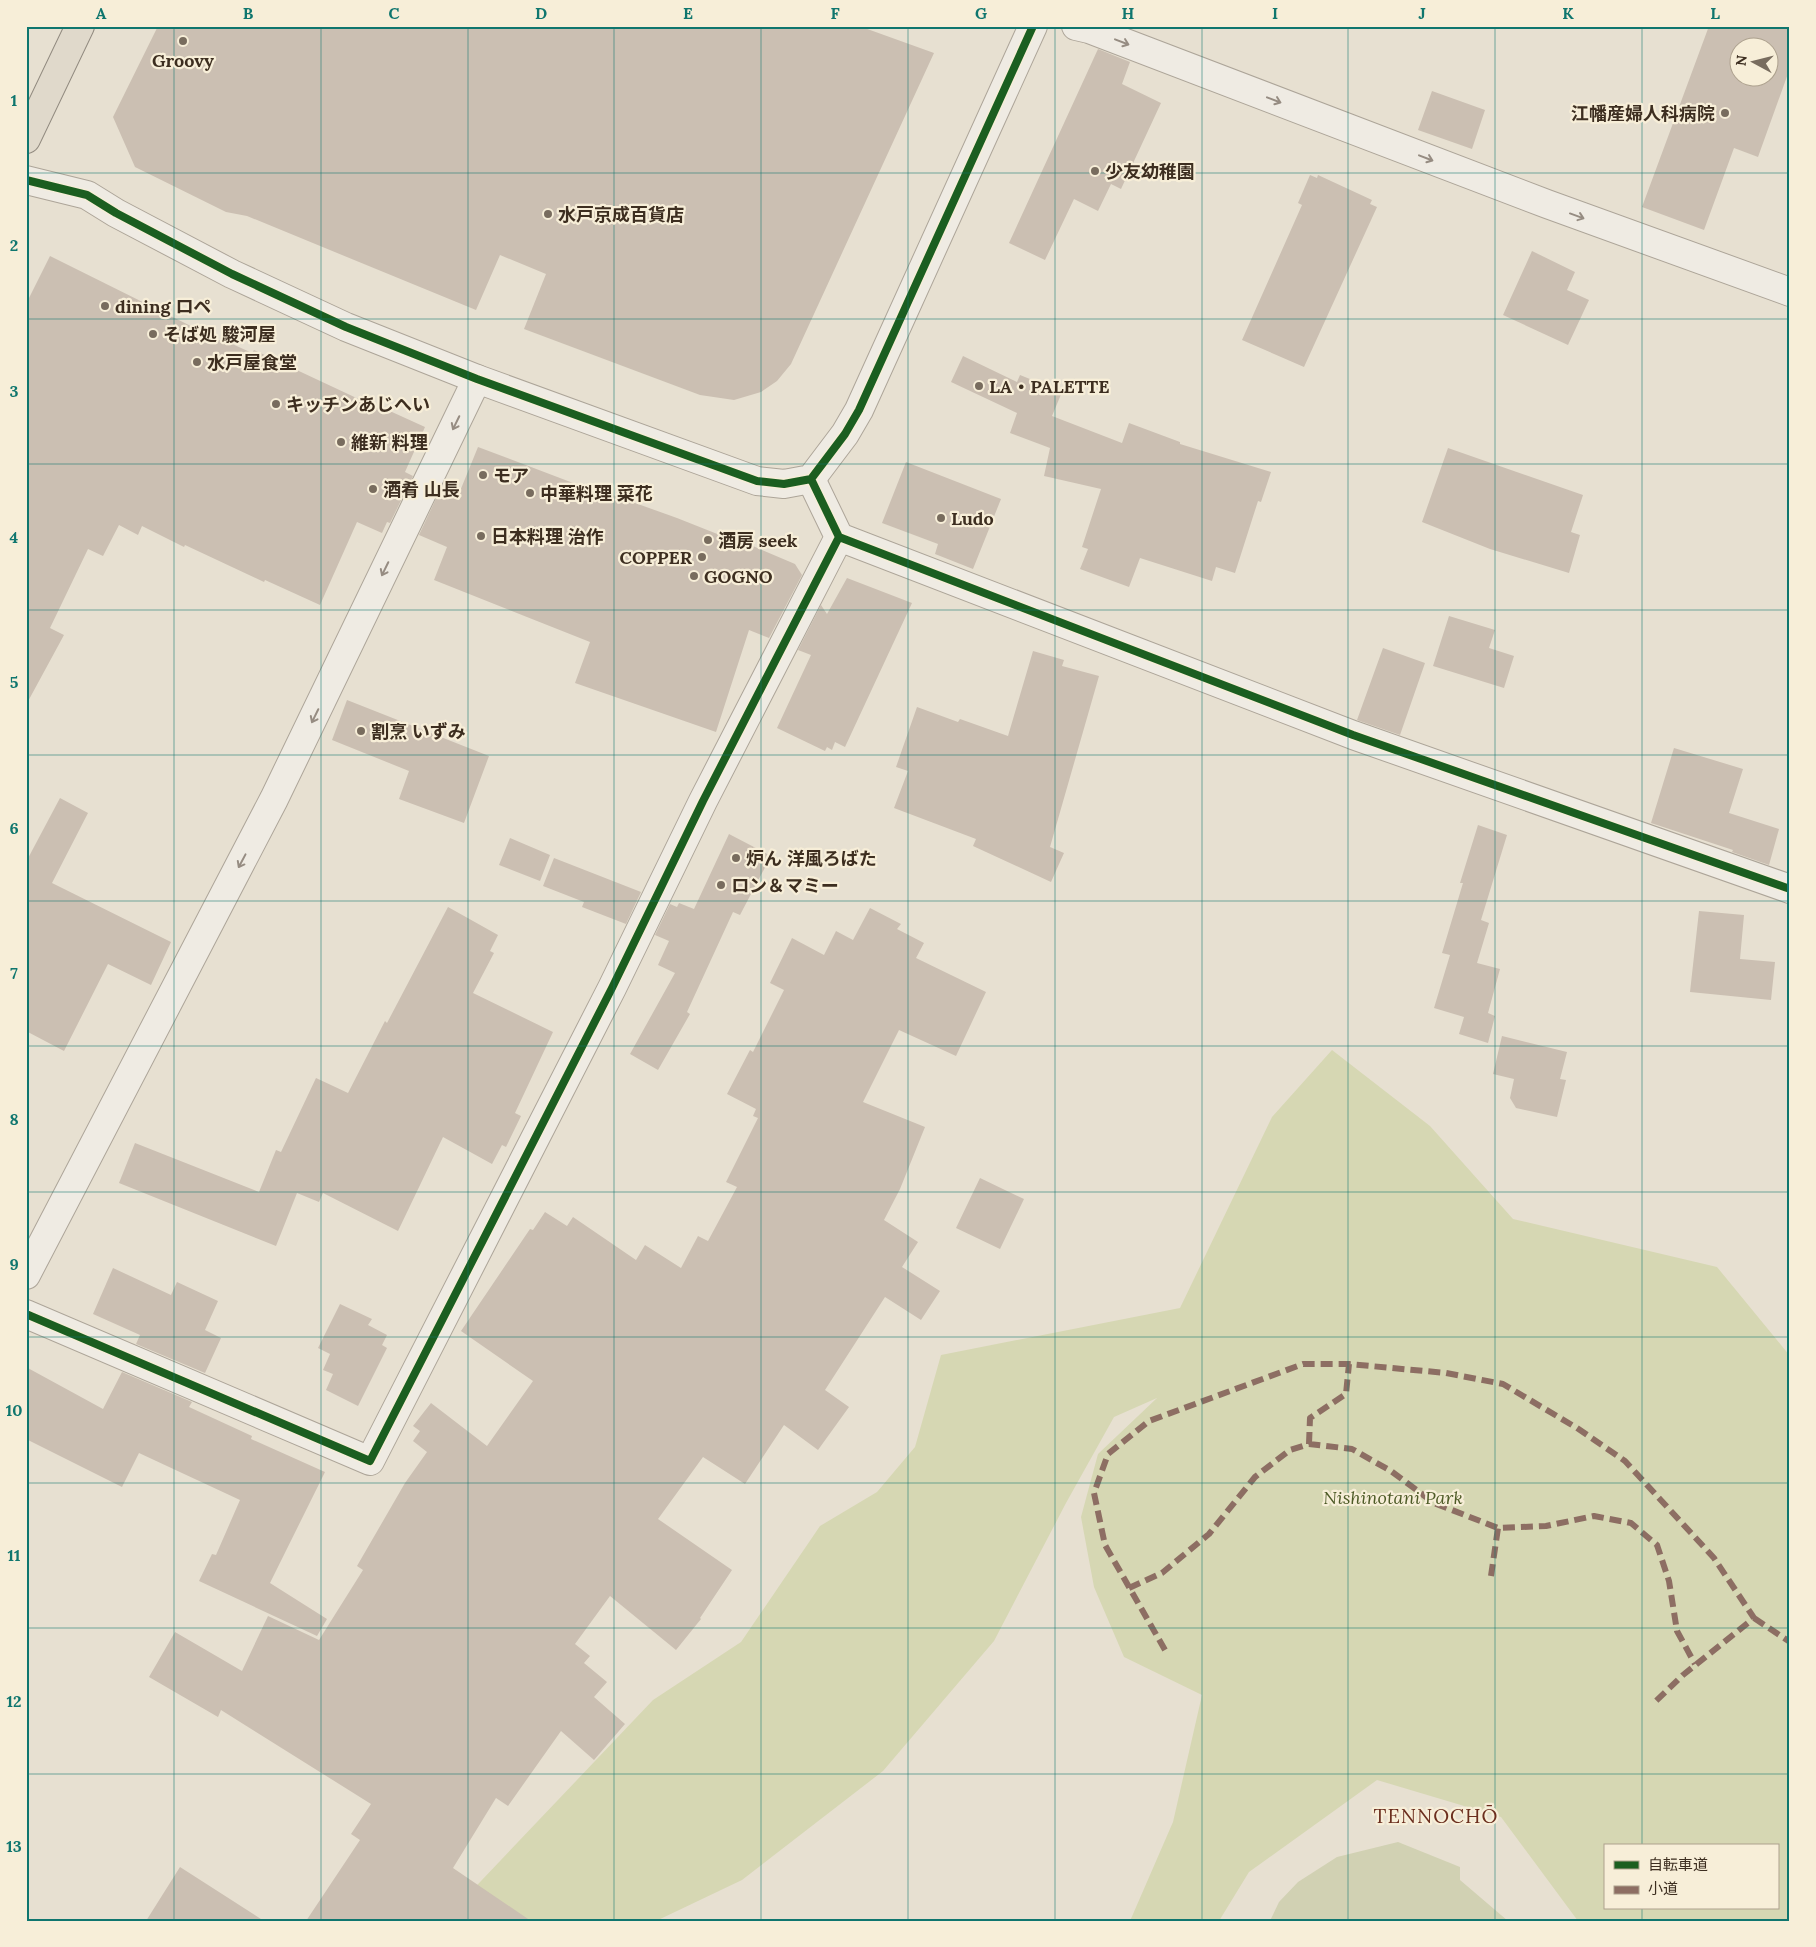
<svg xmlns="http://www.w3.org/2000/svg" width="1816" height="1947" font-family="Lora,'Noto Sans JP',serif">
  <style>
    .green { fill: #d6d7b3; fill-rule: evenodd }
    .cemetery { fill: #d1d1b3 }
    .building { fill: #cbbfb2; fill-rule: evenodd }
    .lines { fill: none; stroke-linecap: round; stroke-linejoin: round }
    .minor-casing { stroke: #ada599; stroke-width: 30 }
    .tertiary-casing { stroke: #ada599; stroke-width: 30 }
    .trunk-casing { stroke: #928b80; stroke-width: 30 }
    .minor { stroke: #efebe3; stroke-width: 28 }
    .tertiary { stroke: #efebe3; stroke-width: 28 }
    .trunk { stroke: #e0d9cb; stroke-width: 28 }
    .quiet { stroke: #8d6e63; stroke-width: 6; stroke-dasharray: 12 6; stroke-linecap: butt }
    .cycleway-casing { stroke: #f7eed8; stroke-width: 11 }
    .cycleway { stroke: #1b5e20; stroke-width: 8 }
    .oneway { stroke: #968c82 }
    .grid { fill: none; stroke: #0f766e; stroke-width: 1; stroke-opacity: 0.55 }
    .poi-dot { fill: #786c5e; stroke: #f7eed8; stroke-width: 2 }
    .labels { text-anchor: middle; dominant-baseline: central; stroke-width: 4.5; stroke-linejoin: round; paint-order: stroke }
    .poi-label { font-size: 18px; font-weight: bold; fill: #3d2e20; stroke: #f7eed8; text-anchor: start }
    .park-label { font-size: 18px; font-style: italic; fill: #4d5a26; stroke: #f7eed8 }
    .quarter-label { font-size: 20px; letter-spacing: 1px; fill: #6b2e1e; stroke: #f7eed8 }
    .neatline { fill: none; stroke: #0f766e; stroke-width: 2 }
    .grid-label { font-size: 16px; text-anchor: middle; font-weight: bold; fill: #0f766e }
  </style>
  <rect width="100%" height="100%" fill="#e7e0d1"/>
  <path class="green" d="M1332 1050 1430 1126 1513 1219 1717 1267 1790 1356V1921H1578L1501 1817 1377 1780 1249 1872 1219 1921H1130L1173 1822 1202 1695 1124 1657 1094 1587 1081 1517 1098 1454 1157 1398 1114 1417 1066 1503 994 1641 883 1771 742 1880 656 1921H443L653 1700 741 1642 820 1526 877 1492 915 1447 941 1355 1180 1308 1272 1117ZM1605 1846H1777V1908H1605Z"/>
  <path class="cemetery" d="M1398 1842 1460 1867V1880L1508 1921H1270L1279 1902 1298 1882 1337 1857Z"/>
  <path class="building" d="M158 26H859L934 53 791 364 777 381 761 392 734 400 700 395 524 329 546 274 500 255 476 310 247 216 226 212 135 167 113 117Z
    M1709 26H1790V68L1758 157 1734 148 1704 230 1642 207ZM1738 48H1768V78H1738Z
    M1098 49 1130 62 1122 84 1161 103 1121 189 1111 184 1098 211 1074 199 1045 260 1009 243Z
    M1432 91 1485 110 1472 149 1418 130Z
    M1310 175 1317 178 1318 175 1372 200 1370 204 1377 207 1304 367 1242 340 1302 205 1298 203Z
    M1532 251 1575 272 1567 290 1589 300 1568 345 1503 315Z
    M50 256 227 344 228 342 252 353 254 350 380 409 381 407 425 427 405 472 413 476 390 523 387 522 382 533 357 522 320 605 265 580 264 582 185 545 184 547 142 526 138 535 119 525 103 556 88 549 50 628 64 635 26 705V304Z
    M963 356 1017 382 1020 375 1062 392 1052 416 1122 443 1129 423 1180 442V444L1271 472 1261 502 1258 501 1235 573 1216 567 1212 581 1140 558 1129 587 1080 569 1088 549 1082 547 1101 489 1044 476 1050 448 1010 433 1017 413 951 382Z
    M478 447 581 486 582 484 677 518 740 543 741 541 795 564 802 575 769 638 749 630 716 732 575 683 590 642 434 580 447 547 419 535 441 488 458 496Z
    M1448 448 1583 495 1571 532 1580 535 1569 573 1490 549 1422 522Z
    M906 462 1001 499 973 569 935 554 938 544 882 523Z
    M847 578 912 603 845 747 835 742 832 750 827 747 825 751 777 728 811 655 798 650 821 605 827 614Z
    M1449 616 1495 630 1489 648 1514 656 1504 688 1433 666Z
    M1383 648 1425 663 1400 735 1357 720Z
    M1033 651 1064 660 1062 666 1099 676 1050 847 1064 853 1051 882 973 846 976 839 894 808 908 771 896 767 917 707 958 722 960 719 1008 736Z
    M347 700 489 756 464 823 399 799 409 771 332 740Z
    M1674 748 1743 769 1729 813 1779 829 1769 865 1732 852 1733 850 1651 823Z
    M60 798 88 813 52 883 171 942 151 985 108 964 64 1051 26 1031V862Z
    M1478 825 1507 835 1481 920 1489 923 1477 963 1500 969 1488 1013 1495 1016 1488 1043 1459 1034 1464 1017 1434 1008 1450 955 1442 953 1463 883H1460Z
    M729 834 771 856 740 915 733 912 687 1012 690 1014 658 1070 630 1054 675 973 658 965 669 941 655 935 670 904 677 907 679 903 694 909Z
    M510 838 550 855 540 881 499 865Z
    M554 858 641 892 626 924 582 907 584 902 543 886Z
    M448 907 498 935 490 951 494 953 473 993 553 1032 515 1113 521 1116 506 1147 502 1145 492 1164 443 1137 398 1231 323 1193 319 1202 297 1193 276 1246 119 1183 135 1143 259 1192 276 1150 281 1152 316 1078 348 1093 385 1021 387 1023Z
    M870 908 901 924 897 929 924 943 916 958 986 992 956 1056 899 1030 863 1102 925 1127 900 1189 884 1220 918 1242 902 1267 940 1291 921 1320 885 1297 825 1390 849 1407 818 1450 784 1425 745 1484 703 1457 658 1519 732 1570 700 1618 701 1619 676 1650 610 1596 575 1644 590 1656 584 1663 607 1682 594 1697 625 1724 594 1760 561 1731 508 1806 496 1798 453 1868 531 1921H306L360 1840 351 1834 371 1804 221 1710 218 1717 149 1677 175 1632 242 1671 268 1616 319 1640 363 1570 357 1566 405 1483 427 1452 413 1441 420 1431 413 1426 431 1403 487 1446 533 1381 461 1331 530 1229 533 1230 545 1212 567 1226 573 1217 636 1260 645 1245 681 1268 698 1236 708 1241 737 1187 726 1182 758 1118 753 1116 756 1109 727 1094 750 1050 753 1052 784 990 770 983 792 938 824 955 836 931 853 940Z
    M1699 911 1744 915 1740 959 1775 962 1771 1000 1690 992Z
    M1502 1036 1567 1052 1560 1079 1566 1080 1557 1117 1516 1108 1510 1098 1514 1079 1493 1074Z
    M980 1178 1024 1199 1000 1249 956 1228Z
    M113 1268 171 1295 177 1282 218 1301 205 1330 221 1338 205 1373 136 1344 140 1335 93 1314Z
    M340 1304 372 1319 368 1325 387 1335 382 1345 387 1348 358 1406 326 1390 333 1374 323 1370 330 1354 318 1348Z
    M26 1367 103 1409 122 1372 192 1402 189 1407 252 1436 251 1439 325 1472 270 1583 327 1619 317 1636 199 1581 212 1554 216 1555 240 1500 139 1453 122 1487 26 1439Z
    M180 1867 264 1921H146Z"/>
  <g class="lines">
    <g class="minor-casing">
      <path id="minor" d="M1076 26 1089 29 1547 204 1790 292
        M811 479 839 537 1353 735 1790 889
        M26 1275 274 799 477 379
        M26 1314 370 1461 612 988 703 801 839 537"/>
    </g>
    <g class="tertiary-casing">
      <path id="tertiary" d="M26 180 87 195 116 213 232 274 346 327 477 379 757 481 784 484 811 479 845 434 859 410 1033 26"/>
    </g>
    <g class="trunk-casing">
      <path id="trunk" d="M26 139 80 26"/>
    </g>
    <use href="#minor" class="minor"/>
    <use href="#tertiary" class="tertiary"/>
    <use href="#trunk" class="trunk"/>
    <path class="quiet" d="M1309 1444 1310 1418 1346 1394 1349 1364
      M1491 1576 1498 1528
      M1129 1588 1162 1573 1209 1534 1255 1477 1290 1450 1309 1444 1352 1449 1391 1471 1434 1503 1498 1528 1546 1526 1594 1516 1631 1523 1657 1545 1669 1581 1677 1631 1695 1664
      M1754 1618 1790 1642
      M1165 1650 1105 1545 1094 1493 1108 1454 1149 1421 1303 1364H1349L1446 1373 1503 1384 1577 1428 1625 1461 1714 1558 1754 1618 1683 1675 1656 1701"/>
    <g class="cycleway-casing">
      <path id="cycleway" d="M26 180 87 195 116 213 232 274 346 327 477 379 757 481 784 484 811 479 845 434 859 410 1033 26
        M811 479 839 537 1353 735 1790 889
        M26 1314 370 1461 612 988 703 801 839 537"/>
    </g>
    <use href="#cycleway" class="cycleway"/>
  </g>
  <defs><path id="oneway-shaft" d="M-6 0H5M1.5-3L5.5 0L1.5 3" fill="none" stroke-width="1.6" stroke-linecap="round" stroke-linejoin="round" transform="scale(1.25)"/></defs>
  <g class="oneway">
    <use href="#oneway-shaft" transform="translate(1122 42) rotate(21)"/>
    <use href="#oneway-shaft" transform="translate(1274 100) rotate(21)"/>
    <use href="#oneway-shaft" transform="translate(1426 158) rotate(21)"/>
    <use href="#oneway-shaft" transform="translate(1577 216) rotate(20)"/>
    <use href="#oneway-shaft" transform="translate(456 423) rotate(116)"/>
    <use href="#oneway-shaft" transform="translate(385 569) rotate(116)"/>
    <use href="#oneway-shaft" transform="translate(315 716) rotate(116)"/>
    <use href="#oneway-shaft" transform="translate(242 861) rotate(118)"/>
  </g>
  <path class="grid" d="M174 26V1921M321 26V1921M468 26V1921M614 26V1921M761 26V1921M908 26V1921M1055 26V1921M1202 26V1921M1348 26V1921M1495 26V1921M1642 26V1846M26 173H1790M26 319H1790M26 464H1790M26 610H1790M26 755H1790M26 901H1790M26 1046H1790M26 1192H1790M26 1337H1790M26 1483H1790M26 1628H1790M26 1774H1790M1642 1908V1921"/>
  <g class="poi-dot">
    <circle cx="183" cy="41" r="5"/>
    <circle cx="1725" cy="113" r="5"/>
    <circle cx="1095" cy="171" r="5"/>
    <circle cx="548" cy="214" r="5"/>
    <circle cx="105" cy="306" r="5"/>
    <circle cx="153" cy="334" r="5"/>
    <circle cx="197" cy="362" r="5"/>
    <circle cx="979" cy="386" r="5"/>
    <circle cx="276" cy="404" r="5"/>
    <circle cx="341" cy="442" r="5"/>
    <circle cx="483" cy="475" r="5"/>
    <circle cx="373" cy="489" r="5"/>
    <circle cx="530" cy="493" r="5"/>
    <circle cx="941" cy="518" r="5"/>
    <circle cx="481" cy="536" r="5"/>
    <circle cx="708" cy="540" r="5"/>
    <circle cx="702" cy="557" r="5"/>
    <circle cx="694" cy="576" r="5"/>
    <circle cx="361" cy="731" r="5"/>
    <circle cx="736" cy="858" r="5"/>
    <circle cx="721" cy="885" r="5"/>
  </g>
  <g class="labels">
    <g class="poi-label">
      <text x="183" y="60" text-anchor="middle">Groovy</text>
      <text x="1715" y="113" text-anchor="end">江幡産婦人科病院</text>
      <text x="1105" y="171">少友幼稚園</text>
      <text x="558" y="214">水戸京成百貨店</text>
      <text x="115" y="306">dining ロペ</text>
      <text x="163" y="334">そば処 駿河屋</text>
      <text x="207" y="362">水戸屋食堂</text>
      <text x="989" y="386">LA・PALETTE</text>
      <text x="286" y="404">キッチンあじへい</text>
      <text x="351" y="442">維新 料理</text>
      <text x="493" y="475">モア</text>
      <text x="383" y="489">酒肴 山長</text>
      <text x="540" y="493">中華料理 菜花</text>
      <text x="951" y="518">Ludo</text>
      <text x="491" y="536">日本料理 治作</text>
      <text x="718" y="540">酒房 seek</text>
      <text x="692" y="557" text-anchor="end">COPPER</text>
      <text x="704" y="576">GOGNO</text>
      <text x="371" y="731">割烹 いずみ</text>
      <text x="746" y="858">炉ん 洋風ろばた</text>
      <text x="731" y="885">ロン＆マミー</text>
    </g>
    <g class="park-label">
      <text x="1393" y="1497">Nishinotani Park</text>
    </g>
    <g class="quarter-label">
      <text x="1436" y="1815">TENNOCHŌ</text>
    </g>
  </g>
  <rect width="1816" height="1947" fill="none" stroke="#f7eed8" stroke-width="55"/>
  <rect x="1604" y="1844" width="175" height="65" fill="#f7eed8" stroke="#ada18e"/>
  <rect x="1614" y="1861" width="25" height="8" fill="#1b5e20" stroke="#ada18e"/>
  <text x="1648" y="1870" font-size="15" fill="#3d2e20">自転車道</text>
  <rect x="1614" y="1886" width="25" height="8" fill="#8d6e63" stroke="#ada18e"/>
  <text x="1648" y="1894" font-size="15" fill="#3d2e20">小道</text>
  <g transform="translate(1754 62) rotate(277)"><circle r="24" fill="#f7eed8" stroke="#ada18e"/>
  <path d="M0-4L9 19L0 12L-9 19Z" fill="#786c5e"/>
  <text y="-8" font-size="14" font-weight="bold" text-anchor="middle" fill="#3d2e20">N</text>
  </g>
  <rect x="28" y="28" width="1760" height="1892" class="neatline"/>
  <g class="grid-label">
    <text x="101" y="19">A</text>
    <text x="248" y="19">B</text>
    <text x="394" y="19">C</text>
    <text x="541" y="19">D</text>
    <text x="688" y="19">E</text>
    <text x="835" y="19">F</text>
    <text x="981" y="19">G</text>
    <text x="1128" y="19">H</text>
    <text x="1275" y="19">I</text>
    <text x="1422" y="19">J</text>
    <text x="1568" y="19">K</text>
    <text x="1715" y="19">L</text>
    <text x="14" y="106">1</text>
    <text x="14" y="251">2</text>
    <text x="14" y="397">3</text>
    <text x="14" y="543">4</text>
    <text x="14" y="688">5</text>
    <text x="14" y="834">6</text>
    <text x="14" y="979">7</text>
    <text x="14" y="1125">8</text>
    <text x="14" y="1270">9</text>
    <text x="14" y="1416">10</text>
    <text x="14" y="1561">11</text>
    <text x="14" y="1707">12</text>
    <text x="14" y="1852">13</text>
  </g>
</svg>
